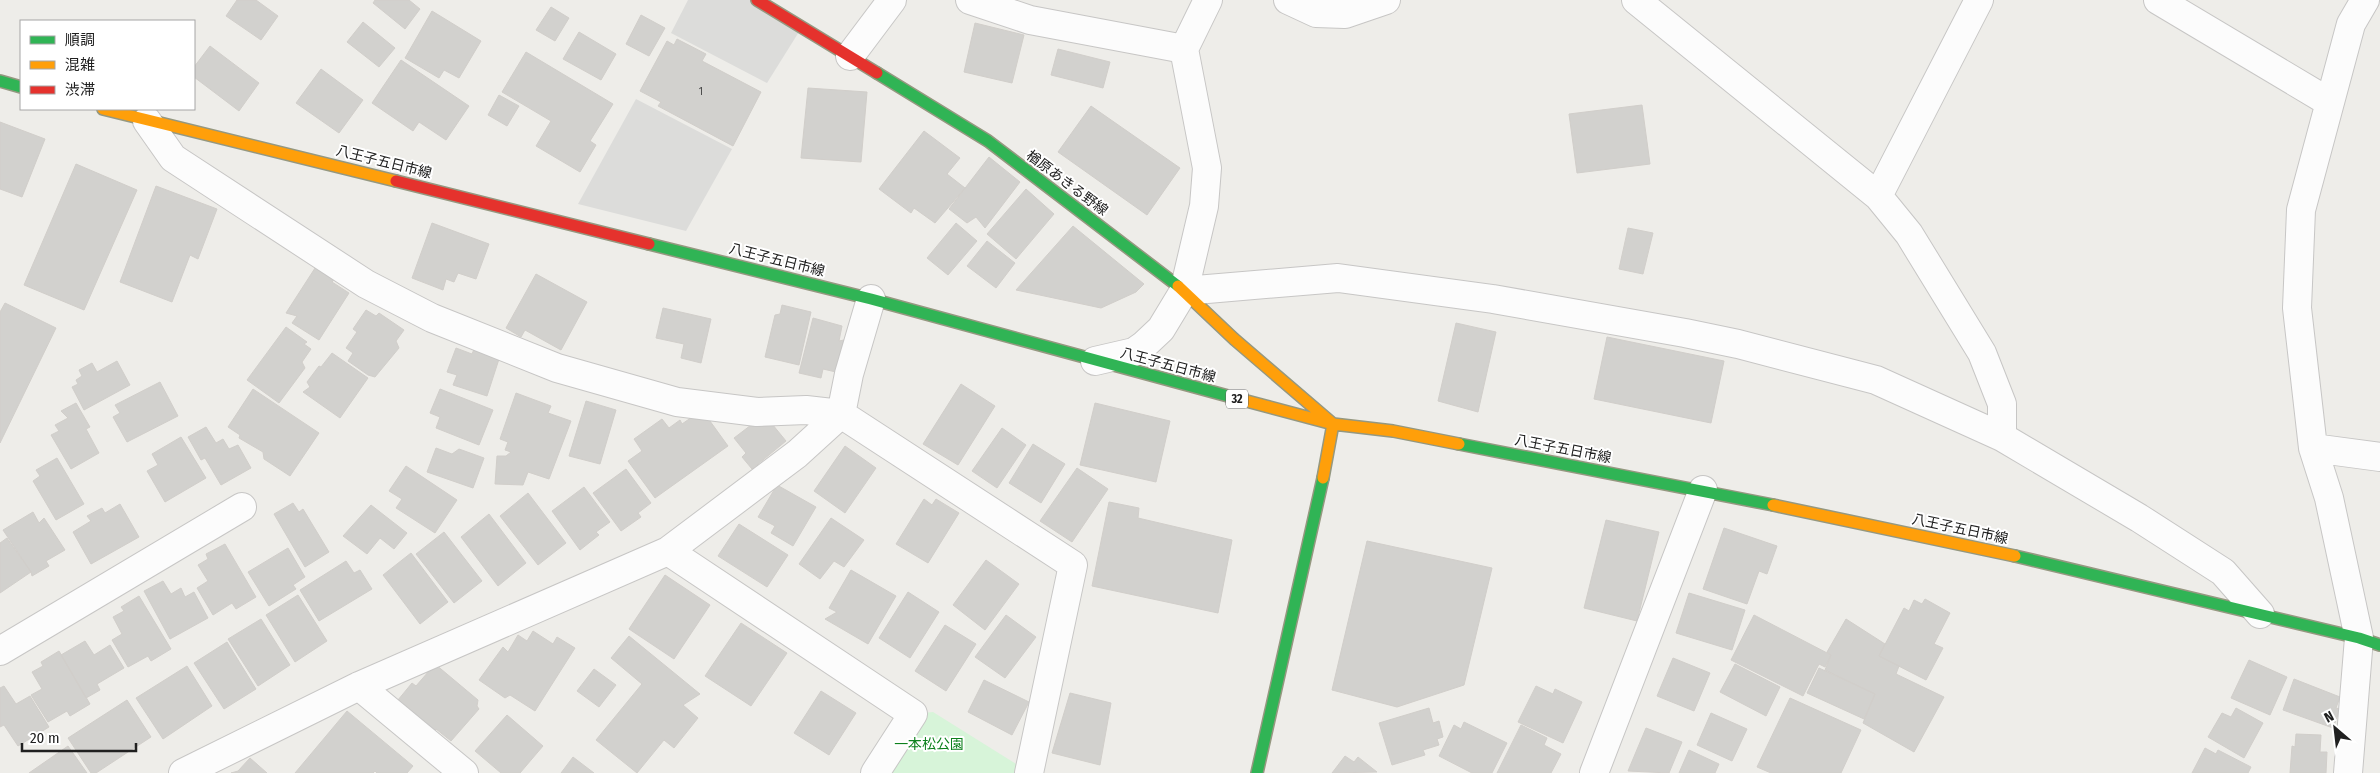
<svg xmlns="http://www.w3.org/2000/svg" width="2380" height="773" font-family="'Fira Sans Condensed','Noto Sans JP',sans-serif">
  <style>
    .religious { fill: #dcdcda }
    .park { fill: #d7f4d9 }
    .building { fill: #d2d1ce; stroke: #d1ceca }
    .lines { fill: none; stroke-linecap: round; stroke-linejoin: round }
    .street-casing { stroke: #c7c6c5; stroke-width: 30 }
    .fast-casing { stroke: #959880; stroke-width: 14 }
    .slow-casing { stroke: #959880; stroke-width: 14 }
    .jam-casing { stroke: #959880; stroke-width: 14 }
    .street { stroke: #fcfcfc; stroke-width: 28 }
    .fast { stroke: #30b455; stroke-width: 11 }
    .slow { stroke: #ff9f0a; stroke-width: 11 }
    .jam { stroke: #e5322d; stroke-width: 11 }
    .labels { text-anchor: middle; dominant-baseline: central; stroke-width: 4; stroke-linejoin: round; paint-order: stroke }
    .number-label { font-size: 11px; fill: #4c4c4c }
    .shield { fill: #fff; stroke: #636363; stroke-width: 1 }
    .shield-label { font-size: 12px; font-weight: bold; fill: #202020 }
    .street-label { font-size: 14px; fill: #202020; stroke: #fff }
    .park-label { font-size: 14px; fill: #0c801c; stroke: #fff }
  </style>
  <rect width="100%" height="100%" fill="#eeede9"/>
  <path class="religious" d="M688 0H757L802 27 767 83 671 33Z
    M636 99 732 149 686 231 578 204Z"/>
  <path class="park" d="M933 712 1029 772V773H875L913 714Z"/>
  <path class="building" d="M237 0H256L278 16 261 40 226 16Z
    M375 0H409L420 9 405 29 373 3Z
    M551 7 569 18 555 41 536 30Z
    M432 11 481 41 459 78 444 70 439 78 405 58Z
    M641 15 665 28 649 56 626 44Z
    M363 22 395 48 379 67 347 42Z
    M975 23 1024 35 1012 83 964 72Z
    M579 32 616 54 601 80 563 59Z
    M677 39 706 54 702 61 761 92 733 146 658 106 661 102 640 91 667 41 674 45Z
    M210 46 259 83 239 111 194 77V67Z
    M1058 49 1110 62 1103 88 1051 75Z
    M526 52 613 104 590 141 596 145 580 172 536 146 551 121 502 92Z
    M401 60 469 106 446 140 419 122 413 131 372 103Z
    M321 69 363 100 339 133 296 103Z
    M808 88 867 92 861 162 801 158Z
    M499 95 519 106 507 126 488 115Z
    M1642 105 1650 164 1577 173 1569 114Z
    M1091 106 1180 168 1147 215 1058 152Z
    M0 122 45 139 22 197 0 189Z
    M924 131 960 158 947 174 965 188 935 223 914 208 911 213 879 189Z
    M989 157 1020 182 985 228 976 217 967 223 949 209Z
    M76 164 137 190 84 310 24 285Z
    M156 186 217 209 198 259 190 255 172 302 120 282Z
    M1026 189 1054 214 1016 259 987 234Z
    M432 223 489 244 476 279 458 273 454 282 446 279 443 290 412 278Z
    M956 223 977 241 948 275 927 258Z
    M1073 226 1144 284 1136 292 1101 308 1016 290Z
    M1628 228 1653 233 1643 274 1619 269Z
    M987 241 1015 263 996 288 967 266Z
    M317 265 336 277 332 282 349 293 319 340 292 323 297 316 286 313Z
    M536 274 587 302 561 350 525 330 521 337 506 328Z
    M5 303 56 328 0 443V312Z
    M782 305 811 312 799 365 765 357 775 315 780 314Z
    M663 308 711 319 701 363 681 358 684 344 656 338Z
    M366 310 376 316 379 313 404 330 396 341 399 348 375 377 368 375 348 361 353 353 346 348 357 332 353 329Z
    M813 318 842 326 839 341 844 340 836 372 823 369 821 378 799 373Z
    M1456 323 1496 332 1478 412 1438 401Z
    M286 327 307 342 304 344 311 349 302 362 305 368 279 403 247 380Z
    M1607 337 1724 361 1711 423 1594 399Z
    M475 347 500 356 487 396 453 385 457 375 447 372 456 348 472 354Z
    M332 353 368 378 340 418 303 392 310 387 307 382 319 366 321 367Z
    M117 361 130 385 84 410 72 387 78 384 76 380 82 376 79 370 92 363 97 372Z
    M160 382 178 416 127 442 113 417 120 413 115 405Z
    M961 384 995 406 958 465 923 444Z
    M253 389 319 433 290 476 264 459 263 452 239 438 240 435 228 427Z
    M440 389 493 410 479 445 436 428 440 417 430 413Z
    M516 393 551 406 548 413 571 421 549 479 528 472 523 485 495 484 497 456H506L511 452 505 450 508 442 500 439Z
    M586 401 616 410 600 464 569 456Z
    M76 403 90 427 86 429 99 453 71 469 51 435 59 431 55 425 68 418 61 411Z
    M1095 403 1170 421 1156 482 1080 465Z
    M702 410 728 446 655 498 628 461 642 451 634 439 662 419 669 428 680 420 682 424Z
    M768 419 786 441 752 469 742 457 746 453 734 438 755 422 758 426Z
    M206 427 216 443 223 439 229 449 238 445 251 468 221 485 205 458 201 460 188 437Z
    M1002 428 1026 445 997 488 972 471Z
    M181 437 206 478 165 502 147 471 158 465 152 454Z
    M1033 444 1065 464 1041 503 1009 483Z
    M845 446 876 468 845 513 814 491Z
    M436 448 452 454 459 449 484 458 473 488 427 472Z
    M57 458 84 504 56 520 33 481 40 476 36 470Z
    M406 466 457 500 435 533 396 508 402 499 389 491Z
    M1077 468 1108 489 1072 542 1040 521Z
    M626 469 651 503 638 513 641 517 621 531 593 493Z
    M777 485 816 507 793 546 771 533 775 526 758 517Z
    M584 487 610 522 596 532 599 535 580 550 552 511Z
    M528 493 566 543 538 565 500 516Z
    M924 499 932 505 936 499 959 513 928 563 896 544Z
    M1109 502 1139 508 1138 518 1232 540 1218 613 1092 586Z
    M293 503 299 512 303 509 329 552 305 567 274 514Z
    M120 504 139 537 91 564 73 532 91 521 87 516 102 508 105 513Z
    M371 505 407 533 394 549 380 538 367 554 343 536Z
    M33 512 39 523 44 518 65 550 46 561 49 566 32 576 31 572 3 530Z
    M489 514 526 563 498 586 461 537Z
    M831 518 864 540 844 567 834 561 820 579 799 564Z
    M1606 520 1659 532 1637 621 1584 608Z
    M739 524 788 555 767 587 718 556Z
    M1724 528 1777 546 1767 574 1759 571 1747 604 1703 589Z
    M444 532 482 581 454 603 416 554Z
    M7 538 31 572 0 593V543Z
    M1367 541 1492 568 1464 685 1397 707 1332 690Z
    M225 544 256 597 236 609 232 603 213 615 197 588 208 581 198 565 208 559 206 554Z
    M288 548 305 577 293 585 296 589 269 606 248 572Z
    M411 553 448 602 420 624 383 575Z
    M986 560 1019 584 985 630 953 605Z
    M346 561 354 573 360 570 372 589 319 621 300 590Z
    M851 570 896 596 868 644 825 619 837 612 829 608Z
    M665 575 710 605 674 659 629 629Z
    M163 581 171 594 181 588 185 597 194 592 208 618 170 639 144 591Z
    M908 592 939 612 910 658 879 638Z
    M1689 593 1745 610 1732 650 1676 633Z
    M298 595 327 641 295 662 266 615Z
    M139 596 171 649 151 661 148 656 128 667 112 640 122 634 113 617 124 611 121 607Z
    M1925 599 1950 613 1934 644 1943 648 1926 680 1879 656 1904 608 1909 611 1914 600 1922 604Z
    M1006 615 1036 637 1005 678 975 657Z
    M1754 615 1831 655 1825 667 1819 664 1803 696 1731 660Z
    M261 619 290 665 258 686 228 639Z
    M1846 619 1885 644 1879 656 1899 666 1896 674 1944 697 1914 752 1863 723 1875 694 1825 670 1831 655 1827 652Z
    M741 623 787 653 751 706 705 676Z
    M945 625 976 644 946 691 915 671Z
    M533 631 553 644 557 637 575 648 535 711 510 695 505 698 479 680 503 647 508 652 518 635 527 641Z
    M629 636 700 694 683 705 698 718 674 748 664 740 637 773 596 740 642 684 611 658Z
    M85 641 94 655 110 645 124 668 97 684 100 690 86 698 61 655Z
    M227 642 256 689 224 709 194 663Z
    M59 651 90 704 70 716 67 711 48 722 31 695 42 689 32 672 43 666 41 662Z
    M1673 658 1710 673 1694 711 1657 696Z
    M2249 660 2287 677 2270 715 2231 698Z
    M435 664 478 700 477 706 479 709 451 741 436 729 429 736 393 706 412 683 416 686Z
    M1735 664 1780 687 1766 716 1720 692Z
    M187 666 212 706 163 739 136 698Z
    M1819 668 1875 694 1864 719 1807 693Z
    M594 669 616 685 599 707 577 691Z
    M2294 679 2340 697 2336 708 2340 709 2333 728 2283 710Z
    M984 680 1029 702 1012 735 968 712Z
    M4 686 16 704 30 696 49 727 18 746 4 725 0 727V688Z
    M1536 686 1553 694 1555 689 1582 702 1563 743 1518 722Z
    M821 691 856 713 829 755 794 733Z
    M1070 693 1111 703 1100 765 1052 753Z
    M1790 698 1861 730 1841 773H1771L1757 767Z
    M127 700 151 737 96 773H91L68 738Z
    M1429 708 1433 723 1439 721 1443 737 1437 739 1439 745 1423 750 1425 755 1392 765 1379 723Z
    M2236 708 2263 723 2244 758 2208 737 2222 713 2231 717Z
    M347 711 413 766 407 773H377L375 771 373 773H295Z
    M1711 713 1747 729 1732 761 1697 745Z
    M507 715 543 746 520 773H501L475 751Z
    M1464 722 1507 743 1492 773H1472L1439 756 1454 725 1461 729Z
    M1521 725 1547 738 1544 745 1561 754 1551 773H1497Z
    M1646 728 1682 742 1669 773 1628 771Z
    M2296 734 2321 735 2320 752H2327L2326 773H2290L2292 746 2295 747Z
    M68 746 87 773H29Z
    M2205 748 2216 754 2218 750 2251 767 2248 773H2192Z
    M1689 750 1719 764 1715 773H1679Z
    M1345 756 1354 762 1358 757 1377 772 1332 773Z
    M573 757 594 773H561Z
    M250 758 267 773H231L238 771Z"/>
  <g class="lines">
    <g class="street-casing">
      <path id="street" d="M970 0 1030 20 1184 49
        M1288 0 1316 13 1345 14 1386 0
        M1636 0 1878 196 1909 234 1982 353 2002 404V437
        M2158 0 2329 102
        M850 56 892 0
        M147 121 173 158 366 284 432 318 557 368 677 402 757 412 806 410 841 414 1073 565 1029 773
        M1878 196 1979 0
        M1184 291 1338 278 1493 299 1685 333 1738 344 1876 380 2002 437 2139 518 2223 572 2260 614
        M1095 361 1134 352 1144 345 1161 329 1184 291 1204 206 1207 168 1184 49 1208 0
        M2313 448 2380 457
        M668 551 913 714 875 773
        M0 651 242 507
        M359 686 464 773
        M183 773 359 686 668 551 797 454 841 414 849 374 871 299
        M1594 773 1703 490
        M2348 773 2359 638 2329 498 2313 448 2297 308 2301 210 2351 24 2365 0"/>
    </g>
    <g class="fast-casing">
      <path id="fast" d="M877 73 988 141 1178 286
        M0 81 21 87
        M649 244 871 299 1239 399
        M1459 444 1773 505
        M2015 556 2359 638 2380 645
        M1257 773 1323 478"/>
    </g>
    <g class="slow-casing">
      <path id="slow" d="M103 109 396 181
        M1178 286 1234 339 1333 424 1323 478
        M1239 399 1333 424 1393 431 1459 444
        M1773 505 2015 556"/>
    </g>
    <g class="jam-casing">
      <path id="jam" d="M757 0 877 73
        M396 181 649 244"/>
    </g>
    <use href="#street" class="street"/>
    <use href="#fast" class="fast"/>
    <use href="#slow" class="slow"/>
    <use href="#jam" class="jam"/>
  </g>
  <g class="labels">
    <g class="number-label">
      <text x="701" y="91">1</text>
    </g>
    <rect class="shield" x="1226" y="389.5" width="22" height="19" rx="4"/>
    <g class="shield-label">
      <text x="1237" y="399">32</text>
    </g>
    <g class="street-label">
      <text transform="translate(384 162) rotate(14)">八王子五日市線</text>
      <text transform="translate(1067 183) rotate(37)">楢原あきる野線</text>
      <text transform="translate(777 260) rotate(14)">八王子五日市線</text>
      <text transform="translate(1168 365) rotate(15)">八王子五日市線</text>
      <text transform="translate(1563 449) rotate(11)">八王子五日市線</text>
      <text transform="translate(1960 529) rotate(12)">八王子五日市線</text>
    </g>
    <g class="park-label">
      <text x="929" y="744">一本松公園</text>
    </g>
  </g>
  <rect x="20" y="20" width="175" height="90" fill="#ffffff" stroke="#a6a6a6"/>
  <rect x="30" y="36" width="25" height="8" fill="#30b455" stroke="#a6a6a6"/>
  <text x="65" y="45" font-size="15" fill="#202020">順調</text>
  <rect x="30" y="61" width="25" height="8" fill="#ff9f0a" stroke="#a6a6a6"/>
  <text x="65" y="70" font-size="15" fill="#202020">混雑</text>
  <rect x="30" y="86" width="25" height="8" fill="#e5322d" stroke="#a6a6a6"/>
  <text x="65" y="95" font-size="15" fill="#202020">渋滞</text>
  <g transform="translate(2335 728) rotate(332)" stroke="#ffffff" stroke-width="4" paint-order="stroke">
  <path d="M0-4L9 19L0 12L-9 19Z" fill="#202020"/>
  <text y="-8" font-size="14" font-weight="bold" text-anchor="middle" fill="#202020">N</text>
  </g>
  <path d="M22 743v8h114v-8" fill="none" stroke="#202020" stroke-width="2.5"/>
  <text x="30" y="743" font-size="15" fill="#202020" stroke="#ffffff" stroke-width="4" paint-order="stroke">20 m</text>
</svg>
